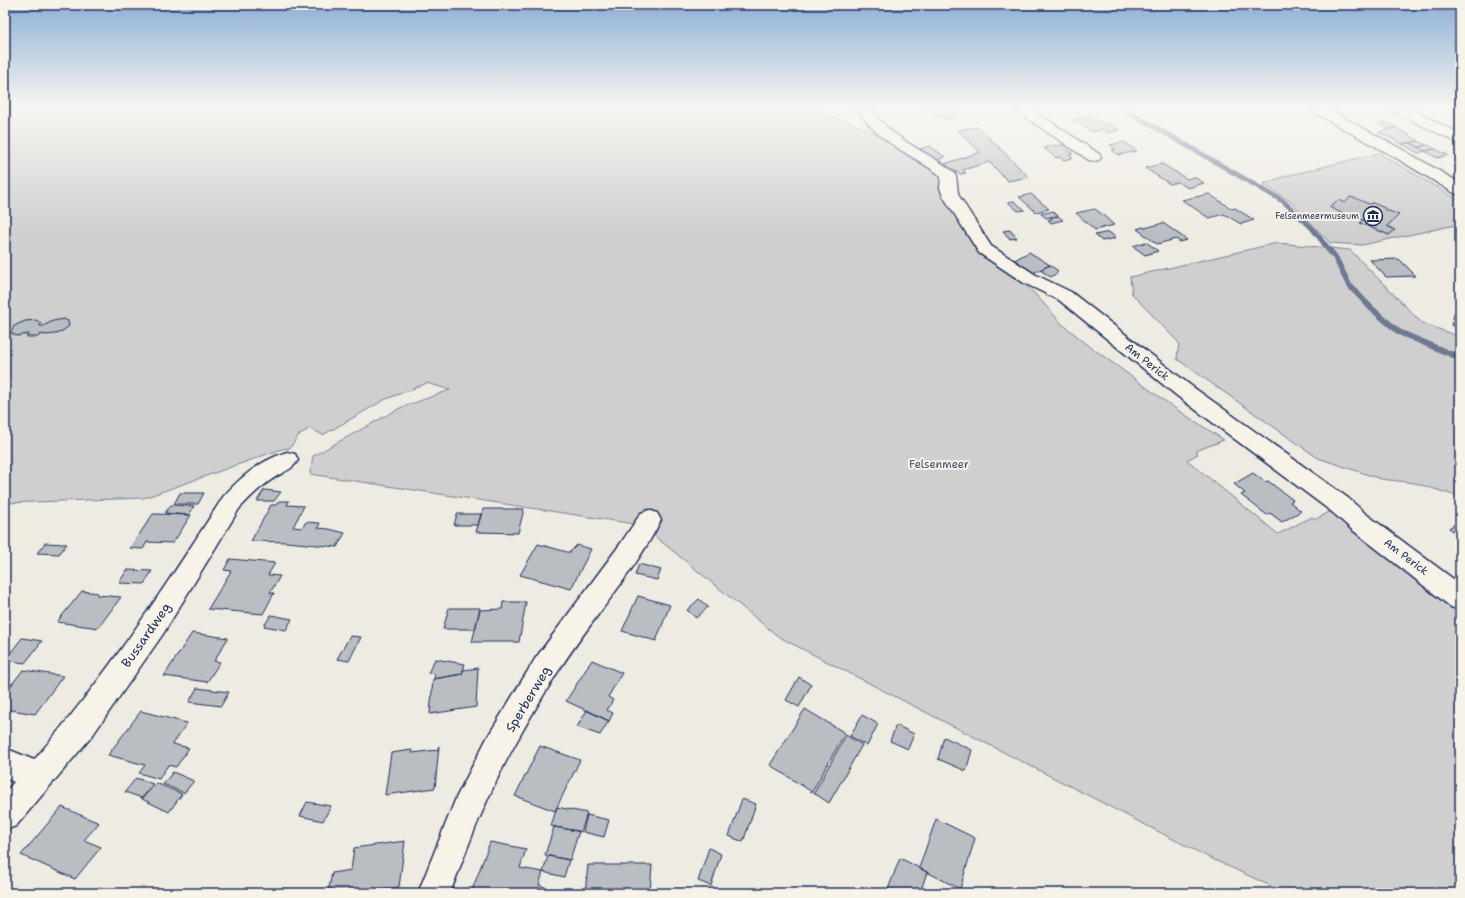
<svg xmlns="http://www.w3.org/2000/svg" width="1465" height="898" font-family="'Shantell Sans',sans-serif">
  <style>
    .green { fill: #cfcfcf; stroke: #757f96 }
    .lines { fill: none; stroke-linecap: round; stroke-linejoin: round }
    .stream-far1 { stroke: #6e7992; stroke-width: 5 }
    .stream { stroke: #6e7992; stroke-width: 6 }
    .building { fill: #babdc2; stroke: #1b2f5e }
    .minor-casing { stroke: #1b2f5e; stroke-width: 3 }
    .major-casing { stroke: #1b2f5e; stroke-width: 3 }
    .minor { fill: #f7f3e8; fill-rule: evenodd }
    .major { fill: #f7f3e8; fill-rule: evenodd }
    .labels { text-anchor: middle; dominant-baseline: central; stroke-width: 4; stroke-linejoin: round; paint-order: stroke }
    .far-poi-label { font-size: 9px; fill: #1b2f5e; stroke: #f7f3e8; text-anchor: end }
    .street-label { font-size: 11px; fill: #1b2f5e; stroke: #f7f3e8 }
    .park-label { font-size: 11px; fill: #3f4f75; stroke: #f7f3e8 }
    .near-street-label { font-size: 13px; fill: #1b2f5e; stroke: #f7f3e8 }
  </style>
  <rect width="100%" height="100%" fill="#eeebe2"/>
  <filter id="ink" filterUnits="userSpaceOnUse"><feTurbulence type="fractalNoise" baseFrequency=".025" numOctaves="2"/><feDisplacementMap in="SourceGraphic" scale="8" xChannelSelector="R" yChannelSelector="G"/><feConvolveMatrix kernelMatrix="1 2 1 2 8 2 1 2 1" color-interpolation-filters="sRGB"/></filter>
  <g filter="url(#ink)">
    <path class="green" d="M5 108H808L871 131 898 144 946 175 977 241 1035 294 1062 324 1088 345 1176 409 1224 440 1196 451 1198 454 1187 460 1278 534 1312 517 1316 519 1335 509 1460 603V893H1286L1206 856 779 637 641 525 310 474 313 456 400 408 450 390 427 383 384 400 323 435 310 428 299 435 290 448 282 449 144 498 5 503Z
      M1379 153 1460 201V224L1362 245 1330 243 1291 202 1263 184 1286 176Z
      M1277 243 1350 250 1422 323 1460 337V497L1415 483 1381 479 1318 458 1177 359 1179 343 1132 294 1130 277Z"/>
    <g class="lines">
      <path class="stream-far1" d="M1122 108 1283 201 1312 228 1326 246"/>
      <path class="stream" d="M1325 245 1335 257 1349 285 1371 308 1399 332 1460 358"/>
    </g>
    <path class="building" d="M932 108H952H950L960 114 946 119 927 110Z
      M1090 116 1103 124 1107 123 1119 130 1108 133 1102 129 1092 132 1073 120Z
      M1385 122 1396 127 1388 129 1378 123Z
      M978 127 1029 177 1008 181 989 162 963 170 966 173 960 174 956 172 953 173 942 165 980 152 958 130Z
      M1397 128 1419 141 1402 144 1379 132Z
      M1418 141 1426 145 1418 147 1410 143Z
      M1124 142 1137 151 1119 155 1112 150 1115 149 1110 145Z
      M1410 143 1425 151H1426L1418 153 1402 144Z
      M1053 145 1055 146 1063 145 1073 154 1069 155 1073 158 1064 160 1059 157 1056 158 1044 148Z
      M1428 145 1435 149 1425 151 1418 147Z
      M930 146 945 157 936 160 920 149Z
      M1435 149 1448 155 1437 158 1425 151Z
      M1162 164 1187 179 1194 177 1204 183 1188 188 1178 182 1170 184 1145 168Z
      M1031 194 1049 209 1036 212 1019 197Z
      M1209 194 1232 209 1235 208 1254 220 1241 224 1224 214 1209 218 1182 200Z
      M1350 197 1355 198 1369 204 1373 203 1385 208 1384 209 1399 215 1387 226 1395 230 1389 235 1360 223 1363 220 1355 217 1353 219 1329 207 1338 200 1345 203Z
      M1014 201 1025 210 1018 211 1008 202Z
      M1095 209 1103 215 1114 225 1095 230 1076 213Z
      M1053 211 1058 216 1046 218 1041 214Z
      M1058 216 1063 220 1051 223 1048 220 1052 219 1050 217Z
      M1163 223 1187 240 1180 242 1176 239 1157 244 1137 229 1143 227 1145 228Z
      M1010 230 1017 238 1010 239 1003 231Z
      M1109 232 1116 238 1102 241 1095 235Z
      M1146 242 1158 251 1145 255 1133 246Z
      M1029 252 1050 265 1033 273 1013 261Z
      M1399 259 1416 276 1386 277 1370 260Z
      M1050 265 1058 271 1057 273 1051 277 1040 270Z
      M1458 301 1460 302V328L1451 325Z
      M64 319 68 321 69 326 61 332 55 334 45 335 41 334 38 337H26L29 334 17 336 11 333 14 326 25 321 36 320 41 323 40 326H43L53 321Z
      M1253 473 1265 482 1268 481 1293 500 1290 502 1301 511 1282 522 1270 513 1267 515 1241 495 1245 493 1234 484Z
      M264 490H265L281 492 274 501H257Z
      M180 493H204L198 504H174Z
      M279 501H289L287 505 304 506 293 527 302 528 306 522 320 523 318 528 329 529 345 533 337 547 287 542 251 541 271 505H276Z
      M171 505 194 506 189 515 165 513Z
      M483 509H524L518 533 476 532Z
      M153 514 191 515 173 543 147 542 143 549 130 548Z
      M457 514H481L478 525H454Z
      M1460 521V536L1449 528Z
      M45 543 67 544 59 554 37 553Z
      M538 544 567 552H570L577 545 591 549 571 589 520 575Z
      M230 559 275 563 268 575 280 576 270 593H274L263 614 208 609 231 571 224 570Z
      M639 564 661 570 657 580 635 575Z
      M127 570 152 571 144 584 119 583Z
      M82 591 98 593 97 595 121 597 98 628 57 622Z
      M638 596 670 605 656 641 622 631Z
      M699 599 708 607 696 618 687 610Z
      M503 602H526L519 642H472L480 610 502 609Z
      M449 608H480L475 629H443Z
      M271 615 292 619 286 630 264 626Z
      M192 633 228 638 214 661 220 662 207 682 164 676Z
      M350 636 361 637 349 661 337 659Z
      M22 638 42 641 25 663 5 660Z
      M435 659 465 664 462 674 434 679 435 674 428 673Z
      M592 660 622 673 608 697 613 700 607 710 613 713 609 721 566 701Z
      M478 668 476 707 430 714 433 679 462 674 463 670Z
      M23 670 63 676 35 714 5 709V693Z
      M799 677 811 685 799 707 786 700Z
      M197 688 229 692 221 706 189 702Z
      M805 709 845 733 812 792 770 765Z
      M587 710 609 721 600 735 577 727Z
      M141 711 187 723 173 744 189 748 176 767 168 765 159 779 139 773 145 765 108 755Z
      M862 715 878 724 867 746 850 736Z
      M896 725 914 734 908 749 890 741Z
      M846 735 862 745 829 803 814 793Z
      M944 737 972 750 966 771 938 759Z
      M439 746 435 788 385 795 391 753 412 750V753L437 750Z
      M540 746 580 760 555 811 515 796Z
      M173 772 194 781 184 793 163 784Z
      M136 778 153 784 142 798 125 792Z
      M156 783 182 794 169 812 142 799Z
      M742 799 756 804 743 842 729 836Z
      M307 802 331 806 323 821 300 816Z
      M62 807 99 823 84 840 101 847 75 879 21 855Z
      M557 807 587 813 581 832 551 826Z
      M587 815 609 820 604 837 583 832Z
      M936 819 975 838 960 889 919 868Z
      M554 827 579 831 570 860 545 855Z
      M405 841 399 887 360 893H328L332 873 351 870 354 848Z
      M490 842 526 849 520 868 543 872 539 885 545 887 543 893H471Z
      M709 848 721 854 711 886 698 881Z
      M548 856 569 860 564 877 543 872Z
      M900 858 927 872 920 893 887 892Z
      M588 865H652L650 893H585Z
      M384 890 383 893H360Z"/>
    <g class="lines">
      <g class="minor-casing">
        <path id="minor" d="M857 108H871C889 139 927 151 954 172 958 177 956 188 959 196L991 246 1036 275 1071 292 1190 385 1348 498 1366 514 1460 584V610L1451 607 1350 528 1332 512 1176 395 1059 300 1024 283 979 253 943 196 940 188 941 176C911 153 877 143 857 108Z
          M1014 108H1030L1099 154 1101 157 1099 160 1094 161 1089 160 1016 111Z
          M1387 108 1411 109 1460 134V144L1401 115 1389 111Z
          M287 452 295 454 298 460C293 470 280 473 271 480 259 488 249 498 239 509L163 634 92 736 16 826 5 830V792L14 782 5 778V748L34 760C105 678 165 588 223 497 240 477 262 460 287 452Z
          M649 510 657 513 661 520C632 577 587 624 554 678 527 722 500 768 480 817 469 842 460 868 450 893H418L456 798 487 738 535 659 621 543 641 513Z"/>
      </g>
      <g class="major-casing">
        <path id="major" d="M1309 108H1326L1403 150 1460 183V195L1454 193 1393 156 1311 111Z"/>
      </g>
      <use href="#minor" class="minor"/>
      <use href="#major" class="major"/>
    </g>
  </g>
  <linearGradient id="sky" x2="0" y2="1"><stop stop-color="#8db0d4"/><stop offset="0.46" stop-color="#f7f6f2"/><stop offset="1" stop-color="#f7f6f2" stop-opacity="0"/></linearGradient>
  <rect width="1465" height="233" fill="url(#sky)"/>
  <defs>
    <g id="museum-ring" transform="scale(1)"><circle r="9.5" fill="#f7f3e8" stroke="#1b2f5e" stroke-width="1.5"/><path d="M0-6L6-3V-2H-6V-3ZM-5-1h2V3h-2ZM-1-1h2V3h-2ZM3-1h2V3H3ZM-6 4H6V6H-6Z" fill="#1b2f5e"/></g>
  </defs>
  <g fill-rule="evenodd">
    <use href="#museum-ring" x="1373" y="216"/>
  </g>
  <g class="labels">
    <g class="far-poi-label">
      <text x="1359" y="216">Felsenmeermuseum</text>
    </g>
    <g class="street-label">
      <text transform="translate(1147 362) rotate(38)">Am Perick</text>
      <text transform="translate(1406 557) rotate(37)">Am Perick</text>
    </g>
    <g class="park-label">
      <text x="939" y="464">Felsenmeer</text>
    </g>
    <g class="near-street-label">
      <text transform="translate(146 635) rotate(-55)">Bussardweg</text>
      <text transform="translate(528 699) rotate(-59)">Sperberweg</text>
    </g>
  </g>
  <rect width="1465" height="898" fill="none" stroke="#f7f3e8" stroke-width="20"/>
  <rect x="10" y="10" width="1445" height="878" fill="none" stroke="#1b2f5e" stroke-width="1.5" filter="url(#ink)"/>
</svg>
